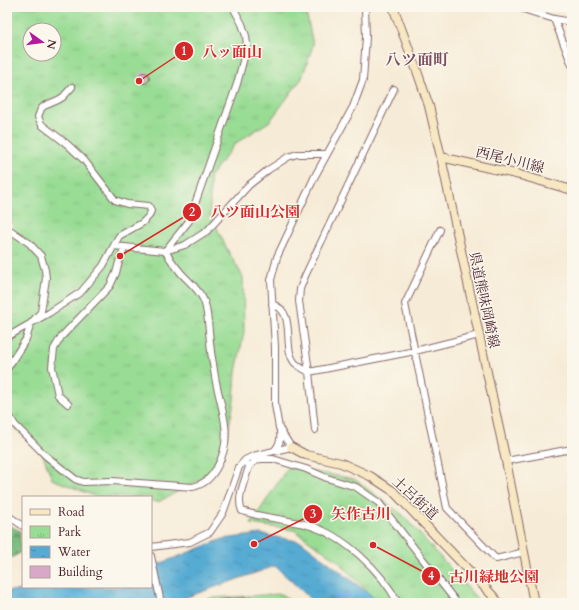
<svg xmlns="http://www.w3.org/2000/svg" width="579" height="610" font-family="Cardo,'Noto Serif JP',serif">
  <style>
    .forest { fill: url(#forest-firs); stroke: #626e54 }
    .park { fill: url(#park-tufts); stroke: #727e60; fill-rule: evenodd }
    .water { fill: url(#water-ripples); stroke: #50657f }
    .building { fill: #d7a8c8 }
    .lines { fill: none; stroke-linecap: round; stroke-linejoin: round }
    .street-casing { stroke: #866667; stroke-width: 8 }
    .secondary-casing { stroke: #866667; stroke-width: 10 }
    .street { stroke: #fff; stroke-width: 6 }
    .secondary { stroke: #f7e8c3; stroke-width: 8 }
    .labels { text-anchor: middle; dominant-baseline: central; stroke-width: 3; stroke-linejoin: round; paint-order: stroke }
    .street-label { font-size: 14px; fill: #4a1f2b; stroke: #fbf7ec }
    .quarter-label { font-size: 16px; font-weight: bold; fill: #7b4f62; stroke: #fbf7ec }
    .leader { fill: none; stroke: #d62828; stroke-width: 1.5 }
    .callout-dot { fill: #d62828; stroke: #fbf7ec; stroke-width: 1.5 }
    .mark-label { font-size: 12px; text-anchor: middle; font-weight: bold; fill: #fff }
    .callout-label { font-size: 15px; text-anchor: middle; font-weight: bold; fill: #d62828; stroke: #fbf7ec; stroke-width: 3; stroke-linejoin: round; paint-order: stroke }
  </style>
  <defs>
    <pattern id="forest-firs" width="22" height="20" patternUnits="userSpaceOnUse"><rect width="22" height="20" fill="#7abc7e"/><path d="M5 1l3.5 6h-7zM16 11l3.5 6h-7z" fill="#669867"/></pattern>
    <pattern id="park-tufts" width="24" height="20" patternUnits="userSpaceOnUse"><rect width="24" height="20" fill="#99dc94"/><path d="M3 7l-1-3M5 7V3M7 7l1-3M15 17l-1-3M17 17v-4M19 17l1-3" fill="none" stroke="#85bc80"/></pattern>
    <pattern id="water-ripples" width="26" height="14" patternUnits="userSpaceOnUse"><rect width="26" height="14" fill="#57abd3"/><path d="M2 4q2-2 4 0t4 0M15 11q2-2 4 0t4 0" fill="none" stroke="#4a8bab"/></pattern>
  </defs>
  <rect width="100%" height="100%" fill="#fbf7ec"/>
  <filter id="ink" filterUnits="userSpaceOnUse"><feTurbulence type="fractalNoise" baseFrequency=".025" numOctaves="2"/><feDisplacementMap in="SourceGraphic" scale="8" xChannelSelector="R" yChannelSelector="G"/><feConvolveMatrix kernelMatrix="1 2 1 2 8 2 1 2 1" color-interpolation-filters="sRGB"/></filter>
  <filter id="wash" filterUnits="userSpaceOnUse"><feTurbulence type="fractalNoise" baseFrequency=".012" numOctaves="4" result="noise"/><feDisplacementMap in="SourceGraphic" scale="16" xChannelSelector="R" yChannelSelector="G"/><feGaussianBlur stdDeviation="0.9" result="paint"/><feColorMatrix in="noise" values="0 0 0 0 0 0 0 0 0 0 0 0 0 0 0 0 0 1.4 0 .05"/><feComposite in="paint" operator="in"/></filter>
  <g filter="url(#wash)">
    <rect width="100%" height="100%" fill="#f6ebd6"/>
    <path class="forest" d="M7 524 20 531V553L7 560Z"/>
    <path class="park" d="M7 7H305L313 45 302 78 270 121 236 143 210 176V214L228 251 243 277 244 332 236 372 234 400 227 437 211 474 158 502 151 501V497H97L52 479 45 460 33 438 19 432 7 417V262L13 230 7 196ZM30 30H54V54H30Z
      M288 467 354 479 403 515 481 603H378L338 561 294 530 251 524Z
      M281 594 294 603H198L210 598Z"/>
    <path class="water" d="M261 534 302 542 372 596 375 603H315L275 566 170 603H7V591L99 587H151V567L223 539Z"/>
    <g id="blocks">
      <path class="building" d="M138.5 78a5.5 5.5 0 1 1 11 0a5.5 5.5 0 1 1-11 0Z"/>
    </g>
  </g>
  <g filter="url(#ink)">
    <use href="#blocks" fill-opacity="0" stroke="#866667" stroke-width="1"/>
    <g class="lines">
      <g class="street-casing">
        <path id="street" d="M517 7 554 19 572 22
          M554 19 572 65
          M7 228 29 243 41 256 45 270 46 278 41 312 31 323 26 339 7 369
          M440 230 405 304 447 508 496 559 524 552
          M114 246 165 251 185 245 207 231 249 185 268 170 288 157 297 154H326
          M165 251 189 221 237 84 247 46 246 36 242 24 233 7
          M272 304C298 312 281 347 295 363 299 367 305 370 309 372L415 351 479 335
          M7 337 49 313 81 292 103 266 119 236 142 223 149 216 151 211 149 206 127 204 115 200 84 160 67 144 42 125 38 117 41 109 44 106 58 100 63 97 72 87
          M68 404 58 395 52 367 54 349 61 337 110 286 116 273 119 262 125 247
          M7 412 15 425 46 456 75 479 83 482 112 481 193 487C204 484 210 479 216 469 232 442 225 420 218 391 215 380 214 369 212 358 209 343 209 313 204 301 199 289 189 282 181 273 175 266 170 259 165 251
          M315 430 309 372 299 301 300 289 305 276 394 89
          M274 451C280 444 281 440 280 431
          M506 461 572 449
          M247 463 249 467C245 480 236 498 242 511 263 518 286 519 308 525 343 535 381 570 398 603
          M249 467 254 462 260 459H273L306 469 327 478 356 487 379 503 457 603
          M7 515 23 526
          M151 547 190 542 210 532 223 513 239 467 245 460 253 456 291 447 279 428 275 405V347L271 280 277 257 315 176 353 107 363 80 366 37 365 7
          M151 556 161 603
          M220 603C236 601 255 599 271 603"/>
      </g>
      <g class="secondary-casing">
        <path id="secondary" d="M393 7 416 68 429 106 441 157 506 461 534 603
          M441 157 520 175 572 190
          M291 447 306 455 341 463 370 476 393 491 494 597 498 603"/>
      </g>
      <use href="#street" class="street"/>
      <use href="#secondary" class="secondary"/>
    </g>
  </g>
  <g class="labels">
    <g class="street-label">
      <text transform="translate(510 160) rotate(14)">西尾小川線</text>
      <text transform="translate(484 300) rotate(78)">県道熊味岡崎線</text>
      <text transform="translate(415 498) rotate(43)">土呂街道</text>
    </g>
    <g class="quarter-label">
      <text x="417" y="60">八ツ面町</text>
    </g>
  </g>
  <path class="leader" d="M139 81L184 51M120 256L192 212M254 544L313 514M373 545L431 576"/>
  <g class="callout-dot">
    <circle cx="139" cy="81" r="4"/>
    <circle cx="120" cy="256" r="4"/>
    <circle cx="254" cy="544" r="4"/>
    <circle cx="373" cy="545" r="4"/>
    <circle cx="184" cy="51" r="10"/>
    <circle cx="192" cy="212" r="10"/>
    <circle cx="313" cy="514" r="10"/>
    <circle cx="431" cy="576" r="10"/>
  </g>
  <g class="mark-label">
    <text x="184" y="55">1</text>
    <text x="192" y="216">2</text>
    <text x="313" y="518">3</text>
    <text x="431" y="580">4</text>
  </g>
  <g class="callout-label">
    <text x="232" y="57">八ッ面山</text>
    <text x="255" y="217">八ツ面山公園</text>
    <text x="361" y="519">矢作古川</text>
    <text x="494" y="582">古川緑地公園</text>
  </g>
  <rect width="579" height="610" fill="none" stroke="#fbf7ec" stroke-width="24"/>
  <rect x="22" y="496" width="130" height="92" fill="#fbf7ec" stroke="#b4a19f"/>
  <rect x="30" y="509" width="20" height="6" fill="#f7e8c3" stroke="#b4a19f"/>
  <text x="58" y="516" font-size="12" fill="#4a1f2b">Road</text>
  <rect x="30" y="526" width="20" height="12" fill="url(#park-tufts)" stroke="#b4a19f"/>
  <text x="58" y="536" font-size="12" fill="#4a1f2b">Park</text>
  <rect x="30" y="546" width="20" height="12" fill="url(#water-ripples)" stroke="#b4a19f"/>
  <text x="58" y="556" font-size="12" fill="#4a1f2b">Water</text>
  <rect x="30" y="566" width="20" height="12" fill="#d7a8c8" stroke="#b4a19f"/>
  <text x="58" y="576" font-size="12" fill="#4a1f2b">Building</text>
  <g transform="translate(42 42) rotate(104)"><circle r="19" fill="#fbf7ec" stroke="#b4a19f"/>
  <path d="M0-3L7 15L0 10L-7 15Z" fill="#b5179e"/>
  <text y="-6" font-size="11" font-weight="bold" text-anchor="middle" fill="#4a1f2b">N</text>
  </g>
</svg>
